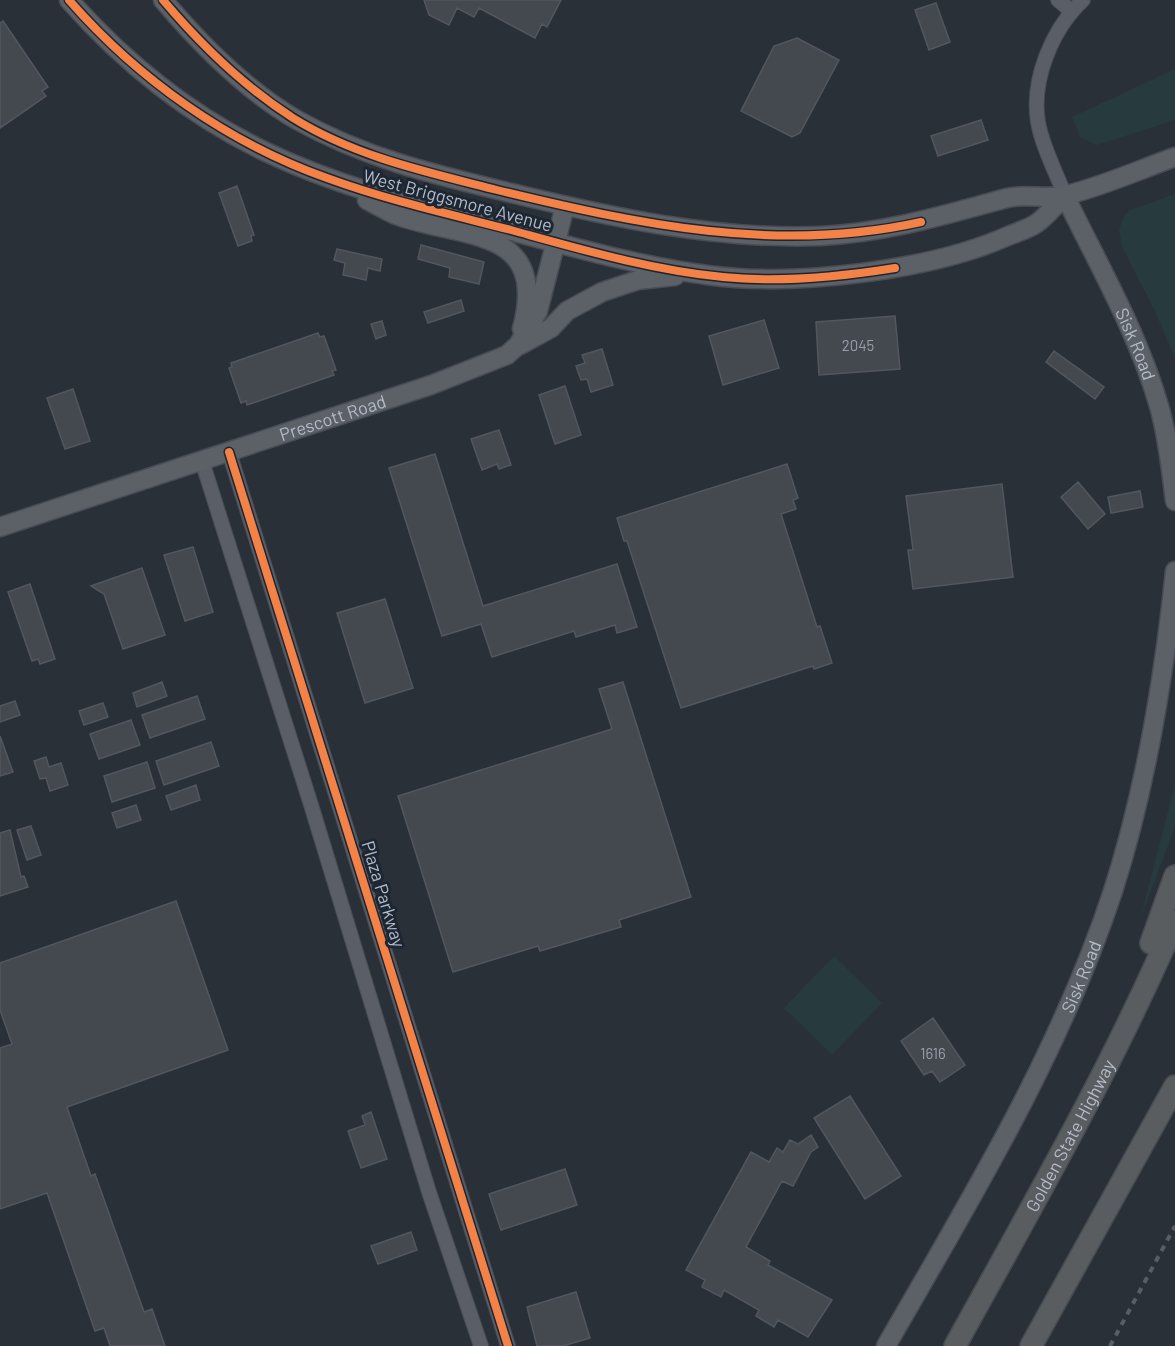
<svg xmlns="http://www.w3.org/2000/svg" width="1175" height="1346" font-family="Barlow,sans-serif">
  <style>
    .green { fill: #273a3e }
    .building { fill: #444950; stroke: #52575f; stroke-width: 1.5 }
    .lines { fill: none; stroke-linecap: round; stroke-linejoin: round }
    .minor-casing { stroke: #484c53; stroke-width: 16 }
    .major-casing { stroke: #484c55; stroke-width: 21 }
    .highway-casing { stroke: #474c53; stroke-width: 24 }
    .minor { stroke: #5a5e66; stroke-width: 14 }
    .major { stroke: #5c6168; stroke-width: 18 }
    .highway { stroke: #5a5d60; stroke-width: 21 }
    .rail { stroke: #595d64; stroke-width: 4; stroke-dasharray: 6 6; stroke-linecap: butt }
    .cycleway-casing { stroke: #1d2633; stroke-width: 11 }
    .cycleway { stroke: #f48246; stroke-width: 8 }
    .labels { text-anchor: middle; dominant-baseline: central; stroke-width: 6; stroke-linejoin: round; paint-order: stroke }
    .number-label { font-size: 15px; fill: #989fab }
    .street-label { font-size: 18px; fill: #b4bcc9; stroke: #1d2633 }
  </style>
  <rect width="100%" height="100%" fill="#2a3038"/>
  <path class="green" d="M1175 69V120L1097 145 1080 137 1072 117Z
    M1175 194V358L1154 309 1122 247 1119 229 1125 215 1130 210Z
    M1175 784V827L1140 920Z
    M834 956 882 1003 832 1055 784 1008Z"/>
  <path class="building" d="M424 0H561L547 27 542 24 535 38 479 8 474 17 457 8 449 25 429 15Z
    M936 3 950 42 929 50 915 10Z
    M3 21 48 87 42 91 46 96 0 128V23Z
    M797 38 839 60 800 133 792 137 741 111 774 46Z
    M981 120 988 140 938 156 931 136Z
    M237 186 254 235 251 236 252 241 238 246 219 193Z
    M421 245 484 262 479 284 449 277 450 268 418 259Z
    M337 249 382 259 380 271 368 268 366 280 343 275 345 263 334 260Z
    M461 300 464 311 428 323 424 312Z
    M895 316 900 369 819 375 816 322Z
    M764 320 779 368 723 385 709 336Z
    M382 321 386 335 376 339 371 324Z
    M318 333 320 337 324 336 336 370 332 371 334 375 247 405 246 401 241 403 229 368 232 367 231 363Z
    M602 349 613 385 591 392 587 379 581 380 576 366 585 363 582 355Z
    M1054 351 1104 387 1095 399 1046 362Z
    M565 386 581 435 555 444 539 395Z
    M73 389 90 441 65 449 47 398Z
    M499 430 511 465 499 469 497 464 482 470 471 439Z
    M435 454 483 606 617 564 637 627 617 633 615 625 576 637 574 631 492 657 481 624 442 636 389 468Z
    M787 464 798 498 793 500 796 509 781 514 817 627 820 626 832 663 814 669 813 666 681 708 627 541H624L617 518Z
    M1078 482 1105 514 1088 529 1061 497Z
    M1002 484 1013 577 913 589 908 550H913L906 496Z
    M1140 491 1143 507 1111 513 1108 497Z
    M193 547 213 612 185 621 164 555Z
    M142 568 165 635 123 649 104 594 91 586Z
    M30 584 55 659 40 664 38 659 32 661 8 592Z
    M385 599 413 688 365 703 337 613Z
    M162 682 167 696 137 707 133 693Z
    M623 682 691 897 619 920 621 927 540 951 538 946 453 972 398 796 612 729 599 689Z
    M197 696 205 719 150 738 142 715Z
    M15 701 20 715 0 722V706Z
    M103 703 108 717 84 725 79 711Z
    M131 720 140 745 99 759 90 734Z
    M0 736 13 772 0 776Z
    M211 742 219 766 164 785 156 761Z
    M46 757 49 767 61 763 68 785 50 791 46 778 40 779 34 761Z
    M147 762 155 788 112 802 104 776Z
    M196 785 200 800 171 810 166 796Z
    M136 805 141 820 117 828 112 813Z
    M31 826 41 855 27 860 17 830Z
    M10 830 21 877 24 876 28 887 0 896V833Z
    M176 901 228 1050 67 1107 91 1176 95 1174 144 1312 152 1309 165 1346H110L104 1328 95 1331 47 1193 0 1209V1048L12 1044 0 1010V963Z
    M933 1018 965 1065 940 1082 932 1071 924 1075 901 1041Z
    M850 1096 901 1176 865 1199 814 1118Z
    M371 1112 387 1159 361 1168 348 1131 365 1125 362 1116Z
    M811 1135 818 1147 811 1152 793 1186 782 1181 746 1247 770 1261 768 1265 832 1300 808 1337 778 1320 774 1327 756 1316 759 1310 724 1290 721 1297 702 1287 705 1280 686 1270 751 1152 769 1162 777 1148 783 1152 790 1140 798 1144Z
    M565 1169 577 1205 501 1230 489 1194Z
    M411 1232 417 1250 378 1264 371 1246Z
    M576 1292 590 1338 563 1346H537L527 1307Z"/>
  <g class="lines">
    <g class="minor-casing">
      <path id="minor" d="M1058 0 1071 11
        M1065 196C1056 172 1042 146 1038 122 1031 80 1052 29 1083 0
        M229 452 508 1346
        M202 461 312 808 429 1192 481 1346"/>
    </g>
    <g class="major-casing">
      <g id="major">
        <path d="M69 0C124 62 191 116 266 152 337 186 413 205 489 225 561 244 633 265 707 275 792 287 929 271 1008 236 1017 232 1029 229 1037 223 1047 216 1056 204 1065 196"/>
        <path d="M163 0C201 45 245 90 297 120 365 158 432 174 507 192 610 217 713 240 820 236 885 233 945 215 1007 198 1026 193 1048 200 1067 195 1103 186 1139 170 1175 157"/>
        <path id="s1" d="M1065 196C1098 264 1138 333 1159 406 1168 437 1171 470 1175 501"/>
        <path d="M367 200C377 205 386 211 396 215 463 240 549 225 522 329"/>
        <path d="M520 345 551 328 567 311 602 292 638 280 675 276"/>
        <path id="s2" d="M0 527 431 385 507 355 518 345 538 311 565 206"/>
        <path id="s3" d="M886 1346C970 1200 1060 1053 1113 891 1146 788 1164 678 1175 571"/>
      </g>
    </g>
    <g class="highway-casing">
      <g id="highway">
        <path d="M1151 943 1175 876"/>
        <path id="s4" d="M955 1346C1032 1206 1112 1068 1175 921"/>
        <path d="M1031 1346 1175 1086"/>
      </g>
    </g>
    <use href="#minor" class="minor"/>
    <use href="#major" class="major"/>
    <use href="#highway" class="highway"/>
    <path class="rail" d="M1110 1346 1175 1226"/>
    <g class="cycleway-casing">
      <path id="cycleway" d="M69 0C138 79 228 143 327 178 387 200 449 214 511 230 580 249 651 270 723 277 779 283 839 277 895 268
        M163 0C201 45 243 86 293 118 356 157 427 172 497 190 637 224 777 254 921 222
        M229 452 508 1346"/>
    </g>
    <use href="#cycleway" class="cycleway"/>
  </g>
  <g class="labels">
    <g class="number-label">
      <text x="858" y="345">2045</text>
      <text x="933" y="1053">1616</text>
    </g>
    <g class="street-label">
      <text transform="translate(458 200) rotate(15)">West Briggsmore Avenue</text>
      <text stroke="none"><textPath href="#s1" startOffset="164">Sisk Road</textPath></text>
      <text stroke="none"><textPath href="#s2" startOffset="350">Prescott Road</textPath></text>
      <text transform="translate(384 894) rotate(73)">Plaza Parkway</text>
      <text stroke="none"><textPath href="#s3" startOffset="418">Sisk Road</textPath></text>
      <text stroke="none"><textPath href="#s4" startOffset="240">Golden State Highway</textPath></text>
    </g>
  </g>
</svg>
